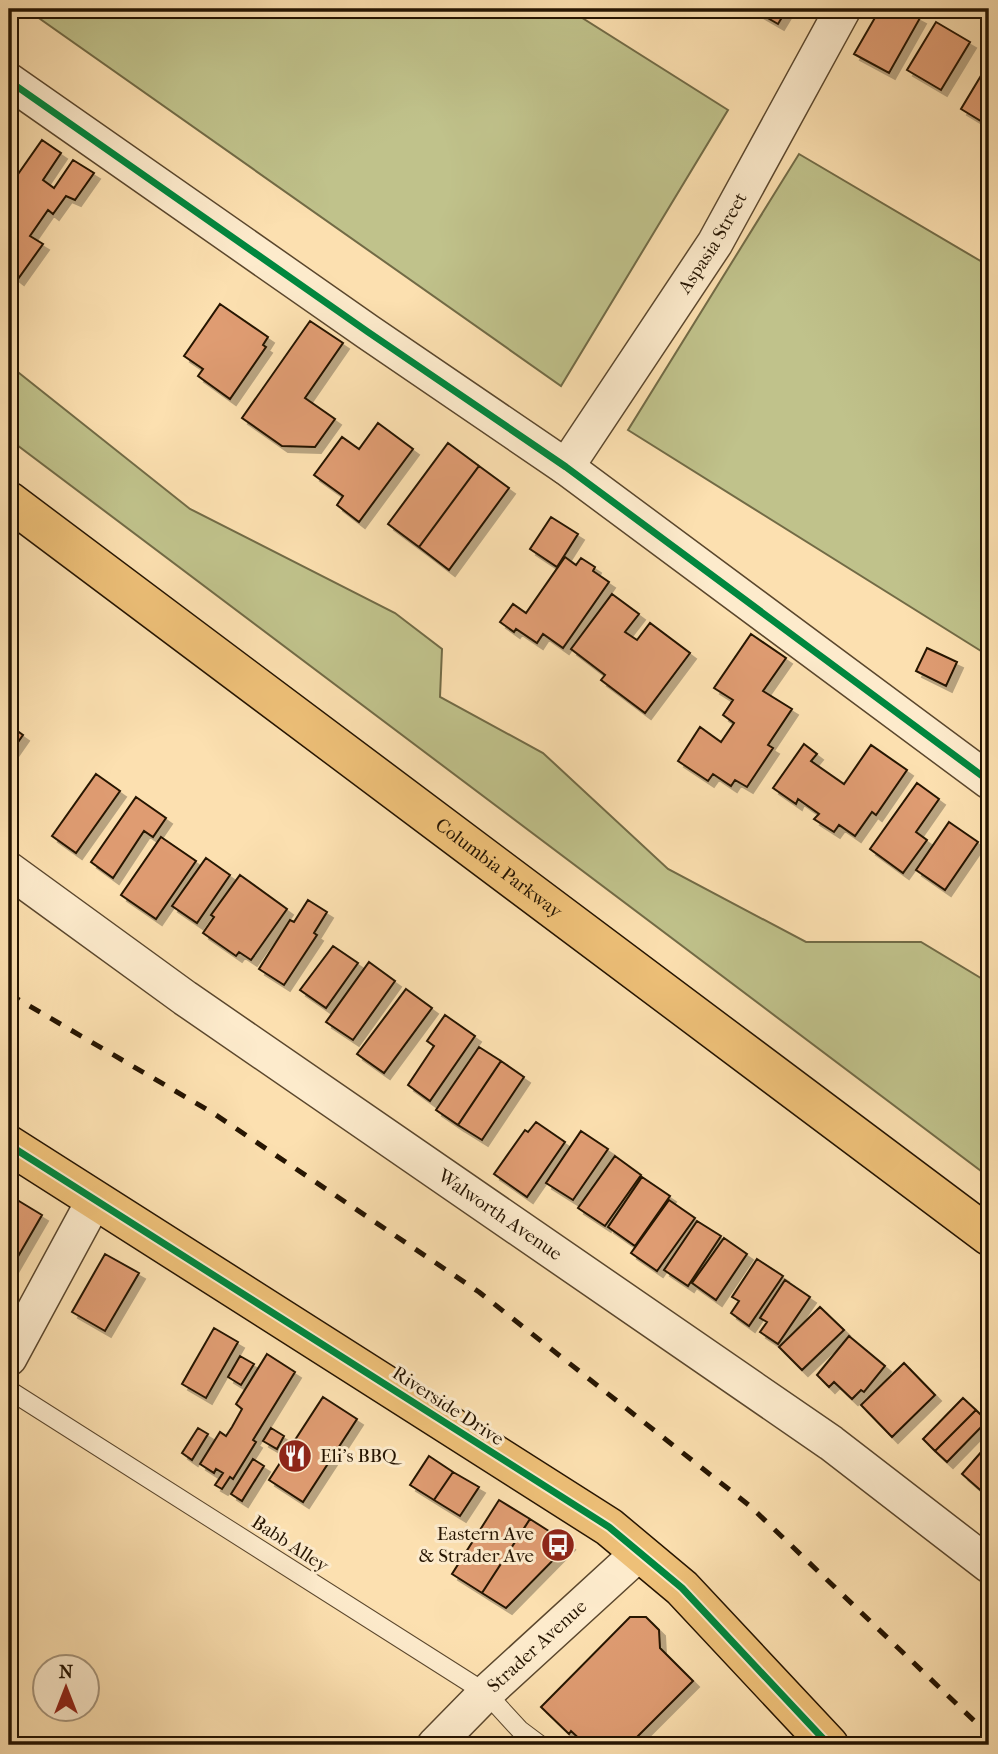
<svg xmlns="http://www.w3.org/2000/svg" width="998" height="1754" font-family="'IM FELL French Canon',serif">
  <style>
    .green { fill: #c0c28b; stroke: #726b46; stroke-width: 2 }
    .building { fill: #df9c72; stroke: #251401; stroke-width: 2; filter: url(#shadow) }
    .lines { fill: none; stroke-linecap: round; stroke-linejoin: round }
    .lane-casing { stroke: #5b472d; stroke-width: 20 }
    .street-casing { stroke: #5b472d; stroke-width: 38 }
    .primary-casing { stroke: #251401; stroke-width: 41 }
    .highway-casing { stroke: #251401; stroke-width: 41 }
    .lane { stroke: #fdebcc; stroke-width: 18 }
    .street { stroke: #fdebcc; stroke-width: 35 }
    .primary { stroke: #eec078; stroke-width: 38 }
    .highway { stroke: #eec078; stroke-width: 38 }
    .rail { stroke: #251401; stroke-width: 5; stroke-dasharray: 12 12; stroke-linecap: butt }
    .cycleway-casing { stroke: #fdebcc; stroke-width: 11 }
    .cycleway { stroke: #00873e; stroke-width: 7 }
    .labels { text-anchor: middle; dominant-baseline: central; stroke-width: 6; stroke-linejoin: round; paint-order: stroke }
    .street-label { font-size: 19px; fill: #251401; stroke: #fdebcc }
    .poi-label { font-size: 19px; fill: #251401; stroke: #fdebcc; text-anchor: start }
  </style>
  <defs>
    <filter id="shadow"><feDropShadow dx="6" dy="6" stdDeviation="0" flood-color="#0004"/></filter>
  </defs>
  <rect width="100%" height="100%" fill="#fce0b0"/>
  <filter id="stains"><feTurbulence type="fractalNoise" baseFrequency=".00286" numOctaves="4"/><feColorMatrix values="0 0 0 0 .2 0 0 0 0 .09 0 0 0 0 .02 0 0 0 .5 -.17"/></filter>
  <radialGradient id="worn" r=".72"><stop offset=".6" stop-color="#630" stop-opacity="0"/><stop offset="1" stop-color="#630" stop-opacity=".3"/></radialGradient>
  <path class="green" d="M26 9H568L728 110 561 386Z
    M799 154 989 266V656L628 430Z
    M9 365 190 509 395 613 442 649 440 697 543 753 668 869 806 942H921L989 983V1177L9 439Z"/>
  <path class="building" d="M755 9H787L778 24 754 10Z
    M880 9H903L920 18 889 73 854 54Z
    M936 22 970 42 941 90 907 70Z
    M988 64H989V126L961 109Z
    M42 140 61 153 43 180 54 188 73 160 94 173 75 200 66 196 53 214 48 210 30 236 43 244 18 279 9 272V187Z
    M220 304 268 337 263 345 266 347 230 399 198 376 203 369 184 356Z
    M310 321 343 343 305 398 335 419 315 447 282 446 242 418Z
    M378 423 413 449 359 522 337 505 343 496 314 475 342 437 359 449Z
    M448 443 479 466 419 547 388 524Z
    M479 466 509 488 449 570 419 547Z
    M551 517 578 534 557 567 530 549Z
    M565 557 576 565 581 558 595 567 593 571 609 582 563 648 543 634 537 643 516 629 514 632 500 622 513 604 526 613Z
    M612 594 639 614 625 632 637 640 650 623 690 653 645 713 601 680 605 675 571 649Z
    M751 634 786 658 763 691 792 709 768 745 773 748 747 787 735 780 731 786 713 774 708 781 678 761 700 727 721 742 734 723 723 715 733 700 714 688Z
    M927 648 957 662 946 686 916 671Z
    M9 725 23 735 9 755Z
    M804 744 817 754 811 761 844 784 871 745 907 770 876 815 872 812 855 836 839 825 834 832 814 819 819 814 798 799 796 804 773 788Z
    M96 774 120 791 76 853 52 836Z
    M917 783 939 799 916 832 927 840 903 873 870 849Z
    M136 797 166 818 153 837 144 831 113 878 91 862Z
    M949 822 978 842 945 890 916 870Z
    M161 837 196 861 156 919 121 895Z
    M206 858 230 875 197 923 172 906Z
    M240 875 287 909 251 960 239 952 236 956 203 933 214 917 211 915Z
    M308 900 327 912 314 933 317 935 284 985 259 969 290 920 294 922Z
    M989 909V934L982 929 987 921 983 919Z
    M333 946 358 963 326 1008 300 990Z
    M369 962 395 981 353 1040 326 1022Z
    M406 989 432 1008 384 1073 357 1054Z
    M445 1015 475 1036 430 1101 408 1085 434 1046 427 1041Z
    M479 1047 501 1061 458 1125 436 1110Z
    M501 1061 524 1077 482 1140 458 1125Z
    M536 1122 565 1142 527 1197 494 1174 525 1130 528 1132Z
    M581 1131 608 1149 573 1200 546 1183Z
    M615 1156 641 1175 605 1226 578 1208Z
    M642 1177 670 1196 635 1246 608 1227Z
    M9 1195 42 1215 9 1272Z
    M669 1200 695 1218 657 1271 631 1253Z
    M697 1221 721 1236 688 1286 664 1270Z
    M724 1238 747 1254 716 1300 692 1283Z
    M105 1254 139 1273 105 1331 72 1312Z
    M757 1259 783 1276 749 1326 731 1313 739 1301 732 1297Z
    M785 1280 810 1297 778 1344 760 1332 767 1322 760 1318Z
    M820 1307 844 1330 802 1370 779 1347Z
    M214 1328 238 1342 206 1398 182 1384Z
    M849 1336 885 1366 864 1392 861 1390 852 1399 834 1382 829 1387 817 1375Z
    M267 1354 295 1372 253 1440 256 1442 233 1479 230 1477 222 1489 215 1485 223 1473 216 1469 214 1473 200 1464 220 1432 226 1436 232 1427 242 1409 236 1404Z
    M240 1356 254 1364 241 1385 228 1377Z
    M904 1363 935 1395 892 1437 861 1405Z
    M323 1397 357 1419 303 1502 269 1480Z
    M963 1398 976 1410 935 1451 923 1439Z
    M976 1410 987 1421 947 1462 935 1451Z
    M198 1428 208 1434 192 1460 182 1453Z
    M271 1428 284 1436 277 1449 263 1441Z
    M989 1443V1491L986 1495 962 1474Z
    M429 1456 453 1472 434 1500 410 1485Z
    M253 1459 264 1466 242 1501 231 1494Z
    M453 1472 479 1487 460 1516 434 1500Z
    M499 1500 530 1519 482 1593 452 1574Z
    M530 1519 569 1544 506 1608 482 1593Z
    M630 1617H646L659 1630 660 1648 693 1681 629 1745H607L599 1738 592 1745H586L571 1731 569 1734 541 1707Z"/>
  <g class="lines">
    <g class="lane-casing">
      <path id="lane" d="M9 1390 486 1693 520 1730 540 1745"/>
    </g>
    <g class="street-casing">
      <g id="street">
        <path d="M9 81 368 332 566 467 989 781"/>
        <path id="s1" d="M566 467 715 243 843 9"/>
        <path id="s2" d="M9 870 185 998 831 1443 989 1565"/>
        <path d="M9 1358 95 1199"/>
        <path id="s3" d="M435 1745 486 1693 640 1552"/>
      </g>
    </g>
    <g class="primary-casing">
      <path id="primary" d="M9 1145 609 1527 682 1588 829 1745"/>
    </g>
    <g class="highway-casing">
      <g id="highway">
        <path id="s4" d="M9 501 989 1236"/>
      </g>
    </g>
    <use href="#lane" class="lane"/>
    <use href="#street" class="street"/>
    <use href="#primary" class="primary"/>
    <use href="#highway" class="highway"/>
    <path class="rail" d="M9 994 213 1113 479 1292 750 1506 989 1735"/>
    <g class="cycleway-casing">
      <path id="cycleway" d="M9 81 368 332 566 467 989 781
        M9 1145 609 1527 682 1588 829 1745"/>
    </g>
    <use href="#cycleway" class="cycleway"/>
  </g>
  <defs>
    <g id="restaurant-disc" transform="scale(1.75)"><circle r="9.5" fill="#8f2418" stroke="#fdebcc"/><path d="M-5-6h1v4h1v-4h1v4h1v-4h1v5L-1.5 .5V6h-2V.5L-5-1ZM5-6V6H3V1.5H1.5Q1.5-4 5-6Z" fill="#fff"/></g>
    <g id="bus-disc" transform="scale(1.75)"><circle r="9.5" fill="#8f2418" stroke="#fdebcc"/><path d="M-5-6H5V4H4V6H2V4H-2V6H-4V4H-5ZM-3.5-4V0h7V-4ZM-3.5 1.2v1.5H-2V1.2ZM2 1.2v1.5H3.5V1.2Z" fill="#fff"/></g>
  </defs>
  <g fill-rule="evenodd">
    <use href="#restaurant-disc" x="295" y="1456"/>
    <use href="#bus-disc" x="558" y="1545"/>
  </g>
  <g class="labels">
    <g class="street-label">
      <text stroke="none"><textPath href="#s1" startOffset="268">Aspasia Street</textPath></text>
      <text stroke="none"><textPath href="#s4" startOffset="612">Columbia Parkway</textPath></text>
      <text stroke="none"><textPath href="#s2" startOffset="600">Walworth Avenue</textPath></text>
      <text transform="translate(448 1406) rotate(33)">Riverside Drive</text>
      <text transform="translate(290 1544) rotate(33)">Babb Alley</text>
      <text stroke="none"><textPath href="#s3" startOffset="142">Strader Avenue</textPath></text>
    </g>
    <g class="poi-label">
      <text x="320" y="1456">Eli’s BBQ</text>
      <text x="534" y="1534" text-anchor="end">Eastern Ave<tspan x="534" dy="22">&amp; Strader Ave</tspan></text>
    </g>
  </g>
  <rect width="998" height="1754" fill="none" stroke="#fce0b0" stroke-width="35"/>
  <rect x="10" y="10" width="977" height="1733" fill="none" stroke="#251401" stroke-width="3.5"/>
  <rect x="18" y="18" width="963" height="1719" fill="none" stroke="#251401" stroke-width="2"/>
  <g transform="translate(66 1688)"><circle r="33" fill="#fdebcc" stroke="#a7957b" stroke-width="2"/>
  <path d="M0-5L12 26L0 18L-12 26Z" fill="#8f2418"/>
  <text y="-10" font-size="19" font-weight="bold" text-anchor="middle" fill="#251401">N</text>
  </g>
  <rect width="100%" height="100%" filter="url(#stains)"/>
  <rect width="100%" height="100%" fill="url(#worn)"/>
</svg>
